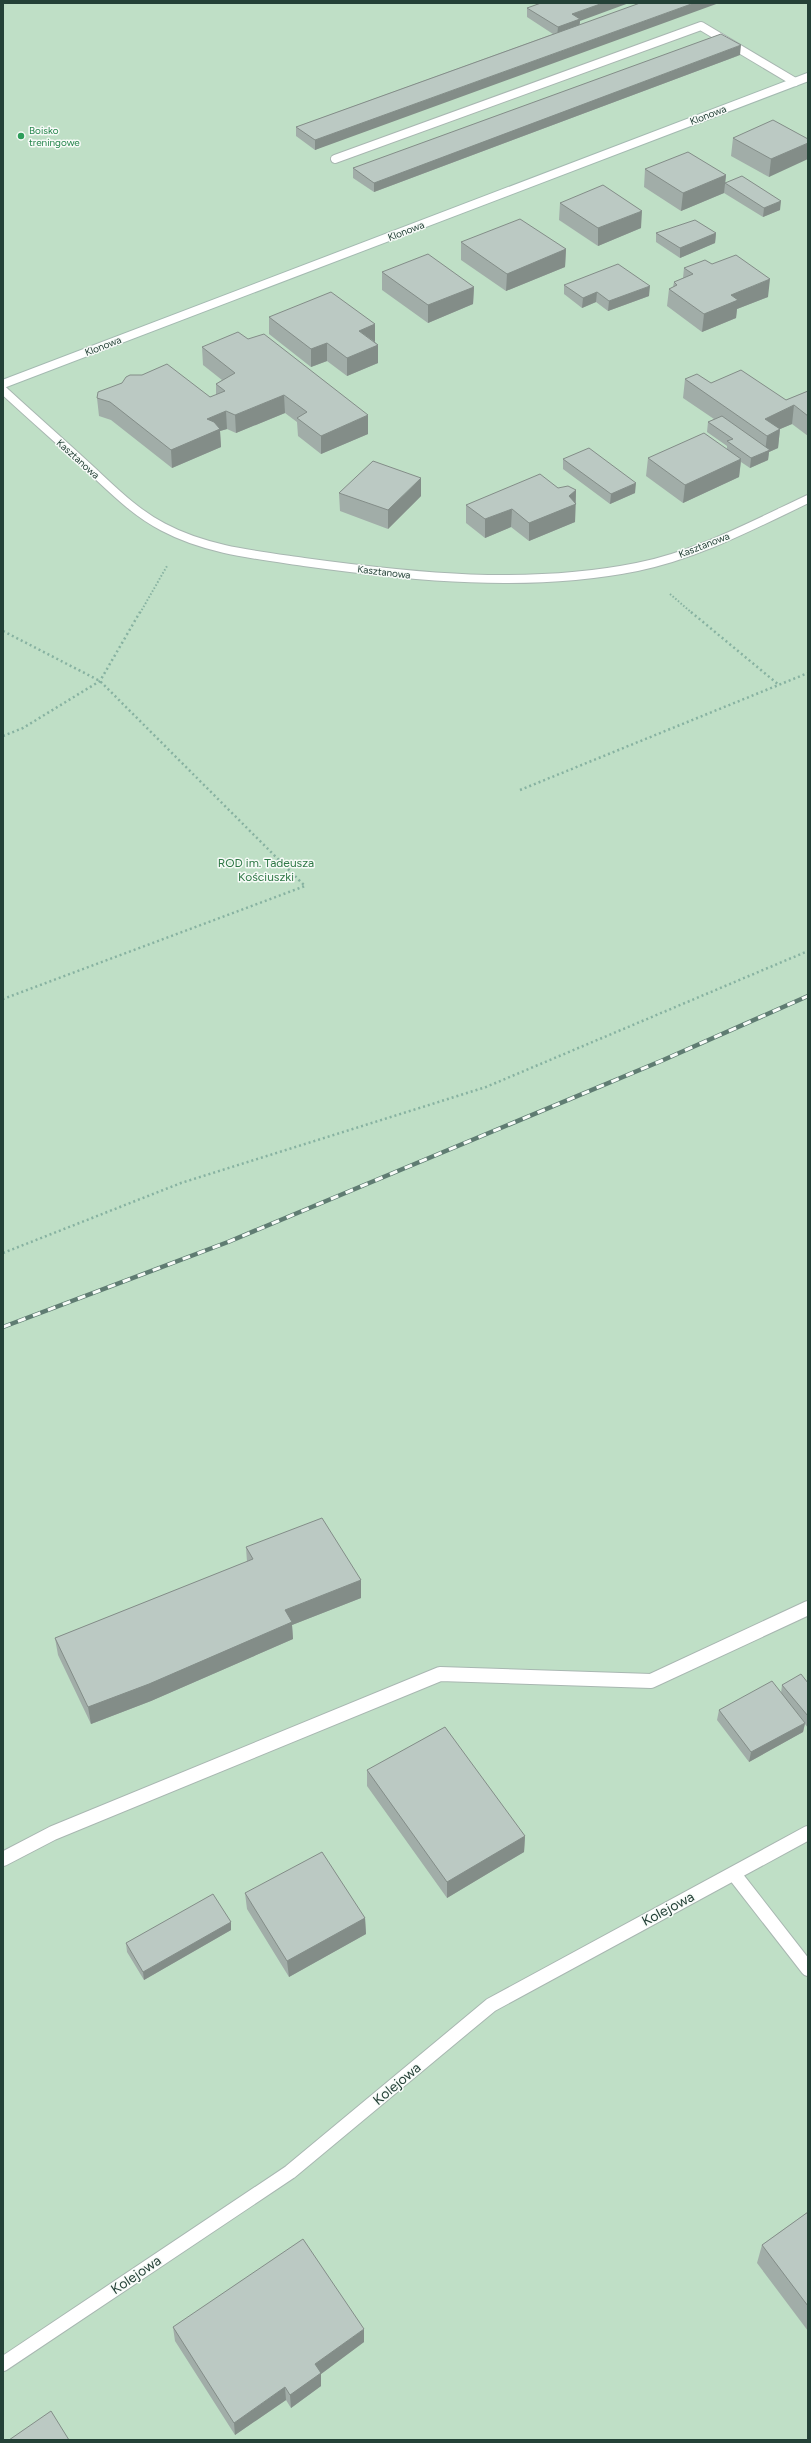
<svg xmlns="http://www.w3.org/2000/svg" width="811" height="2443" font-family="Figtree,sans-serif">
  <style>
    .green { fill: #bfdfc6 }
    .lines { fill: none; stroke-linecap: round; stroke-linejoin: round }
    .lane-far1-casing { stroke: #a8b7b1; stroke-width: 10 }
    .lane-casing { stroke: #a8b7b1; stroke-width: 16 }
    .street-far1-casing { stroke: #a8b7b1; stroke-width: 10 }
    .street-casing { stroke: #a8b7b1; stroke-width: 16 }
    .secondary-casing { stroke: #a4bab1; stroke-width: 10 }
    .path-far1 { stroke: #87b2a1; stroke-width: 2; stroke-dasharray: 1.5 2; stroke-linecap: butt }
    .path { stroke: #87b2a1; stroke-width: 2.5; stroke-dasharray: 2 3; stroke-linecap: butt }
    .lane-far1 { stroke: #fff; stroke-width: 8 }
    .lane { stroke: #fff; stroke-width: 14 }
    .street-far1 { stroke: #fff; stroke-width: 8 }
    .street { stroke: #fff; stroke-width: 14 }
    .secondary { stroke: #fff; stroke-width: 8 }
    .rail-casing { stroke: #5f7c72; stroke-width: 4.5 }
    .rail { stroke: #f7fbf8; stroke-width: 3; stroke-dasharray: 8; stroke-linecap: butt }
    .wall { fill: #a1ada8 }
    .shaded-wall { fill: #838d88 }
    .building { fill: #bbc9c3; stroke: #838d88 }
    .leisure-dot { fill: #2e9e5b; stroke: #f7fbf8; stroke-width: 1.5 }
    .labels { text-anchor: middle; dominant-baseline: central; stroke-width: 3; stroke-linejoin: round; paint-order: stroke }
    .far-street-label { font-size: 10px; fill: #244137; stroke: #f7fbf8 }
    .far-leisure-label { font-size: 10px; fill: #27864d; stroke: #f7fbf8; text-anchor: start }
    .park-label { font-size: 12px; fill: #2f7846; stroke: #f7fbf8 }
    .near-street-label { font-size: 14px; fill: #244137; stroke: #f7fbf8 }
  </style>
  <rect width="100%" height="100%" fill="#e6efea"/>
  <path class="green" d="M3 3H808V2440H3Z"/>
  <g class="lines">
    <g class="lane-far1-casing">
      <path id="lane-far1" d="M335 159 701 26 795 82"/>
    </g>
    <g class="lane-casing">
      <path id="lane" d="M3 1859 53 1833 440 1674 651 1681 808 1608"/>
    </g>
    <g class="street-far1-casing">
      <path id="street-far1" d="M3 390C31 416 60 441 88 467 112 489 134 512 163 527 206 550 256 555 304 562 413 577 527 589 637 567 697 555 753 525 808 499"/>
    </g>
    <g class="street-casing">
      <path id="street" d="M734 1874 808 1969
        M3 2364 290 2172 491 2005 808 1833"/>
    </g>
    <g class="secondary-casing">
      <path id="secondary" d="M3 384 808 77"/>
    </g>
    <path class="path-far1" d="M670 594 692 613
      M140 613 167 566"/>
    <path class="path" d="M691 612 779 685
      M3 631 100 681 305 886 3 999
      M3 736 23 728 100 681 140 612
      M520 790 808 673
      M3 1253 181 1183 486 1087 808 951"/>
    <use href="#lane-far1" class="lane-far1"/>
    <use href="#lane" class="lane"/>
    <use href="#street-far1" class="street-far1"/>
    <use href="#street" class="street"/>
    <use href="#secondary" class="secondary"/>
    <g class="rail-casing">
      <path id="rail" d="M3 1327 228 1242 661 1061 808 996"/>
    </g>
    <use href="#rail" class="rail"/>
  </g>
  <path class="wall" d="M527 8 580 21V25L315 150 296 136V127L553 34 527 17Z
    M740 55 374 192 353 178V168Z
    M733 138 808 139 769 177 731 156Z
    M645 169 726 175 724 193 681 211 644 187Z
    M725 183 780 210 763 217 724 193Z
    M560 203 641 228 598 246 559 220Z
    M656 233H716L715 243 680 258 656 242Z
    M461 242 566 249 565 267 506 291 461 260Z
    M712 264 768 297 737 309 736 318 702 332 667 306 669 289 673 287 674 282 683 278 684 268Z
    M382 272 474 287 473 304 428 323 382 290Z
    M564 285 649 296 608 311 596 302 582 308 564 294Z
    M269 317 375 324V342L378 345V363L347 376 327 361 311 367 269 334Z
    M202 347 368 434 321 454 298 436 297 422 285 413 236 433 227 429 220 431 221 447 172 468 111 420 99 416 97 398 122 383 210 397 216 395V384L222 380 203 365Z
    M685 379 711 383 786 400 808 391V436L792 424 780 429 778 448 769 452 768 460 750 468 741 462 739 477 683 503 646 476 648 458 727 449V446L707 432 708 422 714 419 683 398Z
    M563 459 635 493 610 504 563 469Z
    M558 488 576 490 575 522 529 541 511 527 485 538 466 523V505Z
    M339 493 421 496 388 529 340 511Z
    M246 1547 361 1580V1598L292 1625 293 1639 151 1701 91 1724 58 1655 55 1638 247 1562Z
    M808 1683V1728L805 1724 803 1732 749 1762 717 1720 719 1710 781 1693 782 1685Z
    M367 1770 525 1836 524 1852 447 1898 367 1786Z
    M245 1893 365 1918 366 1934 289 1977 247 1909Z
    M231 1922V1930L144 1980 127 1952 126 1943Z
    M808 2212V2331L757 2263 762 2245Z
    M173 2327 364 2342 321 2374V2386L291 2408 286 2400 235 2435 175 2341Z"/>
  <path class="shaded-wall" d="M603 3H629L580 21 579 28 557 36 558 27 572 14Z
    M694 3H719L315 150V140Z
    M741 45 740 55 374 192V183Z
    M808 143V159L769 177 771 159Z
    M726 175 724 193 681 211 683 193Z
    M781 201 780 210 763 217 764 208Z
    M642 211 641 228 598 246V228Z
    M716 233 715 243 680 258V248Z
    M566 249 565 267 506 291 507 274Z
    M770 279 768 297 737 309 736 318 702 332 704 314 731 295Z
    M650 286 649 296 608 311 609 301Z
    M474 287 473 304 428 323V305Z
    M597 292 596 302 582 308 583 298Z
    M375 324V342L359 331Z
    M327 343V361L311 367V349Z
    M378 345V363L347 376V358Z
    M284 395 285 413 236 433 235 415Z
    M794 405 792 424 766 435 765 419Z
    M226 411 227 429 220 431 221 447 172 468 171 450 207 419Z
    M368 415V434L321 454V436Z
    M780 429 778 448 769 452 768 460 750 468 751 458 765 452 767 436Z
    M741 459 739 477 683 503 685 485Z
    M421 478V496L388 529V510Z
    M636 483 635 493 610 504 611 494Z
    M576 490 575 522 529 541V523L569 496Z
    M512 509 511 527 485 538V519Z
    M361 1580V1598L292 1625 293 1639 151 1701 91 1724 88 1707 285 1610Z
    M805 1723 803 1732 749 1762 751 1752Z
    M525 1836 524 1852 447 1898V1882Z
    M365 1918 366 1934 289 1977 287 1961Z
    M231 1922V1930L144 1980 143 1972Z
    M364 2329V2342L321 2374V2386L291 2408 290 2395 315 2364Z
    M285 2387 286 2400 235 2435 234 2423Z"/>
  <path class="building" d="M541 3H603L572 14 580 19 558 27 527 8Z
    M640 3H694L315 140 296 127Z
    M721 34 741 45 374 183 353 168Z
    M773 120 808 139V143L771 159 733 138Z
    M688 152 726 175 683 193 645 169Z
    M742 176 781 201 764 208 725 183Z
    M603 185 642 211 598 228 560 203Z
    M520 219 566 249 507 274 461 242Z
    M695 220 716 233 680 248 656 233Z
    M428 254 474 287 428 305 382 272Z
    M736 255 770 279 731 295 738 300 704 314 669 289 677 285 674 282 693 274 684 268 705 260 712 264Z
    M618 264 650 286 609 301 597 292 583 298 564 285Z
    M331 292 375 324 359 331 378 345 347 358 327 343 311 349 269 317Z
    M238 332 248 339 264 334 368 415 321 436 297 418 307 412 284 395 235 415 226 411 207 419 214 422 220 429 171 450 110 402 97 398 98 392 122 383 126 377 130 375H142L167 364 210 397 225 391 216 384 235 373 202 347Z
    M741 370 786 400 808 391V416L794 405 765 419 780 429 767 436 685 379 697 374 711 383Z
    M722 416 770 450 751 458 727 441 733 439 708 422Z
    M704 433 741 459 685 485 648 458Z
    M589 448 636 483 611 494 563 459Z
    M373 461 421 478 388 510 339 493Z
    M540 474 558 488 568 486 576 490 569 496 576 504 529 523 512 509 485 519 466 505Z
    M322 1518 361 1580 285 1610 292 1622 149 1684 88 1707 55 1638 253 1559 246 1547Z
    M801 1674 808 1683V1716L782 1685Z
    M772 1681 805 1723 751 1752 719 1710Z
    M445 1727 525 1836 447 1882 367 1770Z
    M322 1852 365 1918 287 1961 245 1893Z
    M213 1894 231 1922 143 1972 126 1943Z
    M808 2212V2306L762 2245Z
    M303 2239 364 2329 315 2364 321 2373 290 2395 285 2387 234 2423 173 2327Z
    M51 2411 69 2440H9Z"/>
  <circle class="leisure-dot" cx="21" cy="136" r="4"/>
  <g class="labels">
    <g class="far-street-label">
      <text transform="translate(708 115) rotate(-21)">Klonowa</text>
      <text transform="translate(406 231) rotate(-21)">Klonowa</text>
      <text transform="translate(103 346) rotate(-21)">Klonowa</text>
      <text transform="translate(78 459) rotate(42)">Kasztanowa</text>
      <text transform="translate(704 545) rotate(-21)">Kasztanowa</text>
      <text transform="translate(384 572) rotate(7)">Kasztanowa</text>
    </g>
    <g class="far-leisure-label">
      <text x="29" y="130">Boisko<tspan x="29" dy="12">treningowe</tspan></text>
    </g>
    <g class="park-label">
      <text x="266" y="863">ROD im. Tadeusza<tspan x="266" dy="14">Kościuszki</tspan></text>
    </g>
    <g class="near-street-label">
      <text transform="translate(668 1909) rotate(-28)">Kolejowa</text>
      <text transform="translate(397 2084) rotate(-40)">Kolejowa</text>
      <text transform="translate(136 2275) rotate(-34)">Kolejowa</text>
    </g>
  </g>
  <rect width="811" height="2443" fill="none" stroke="#244137" stroke-width="8"/>
</svg>
